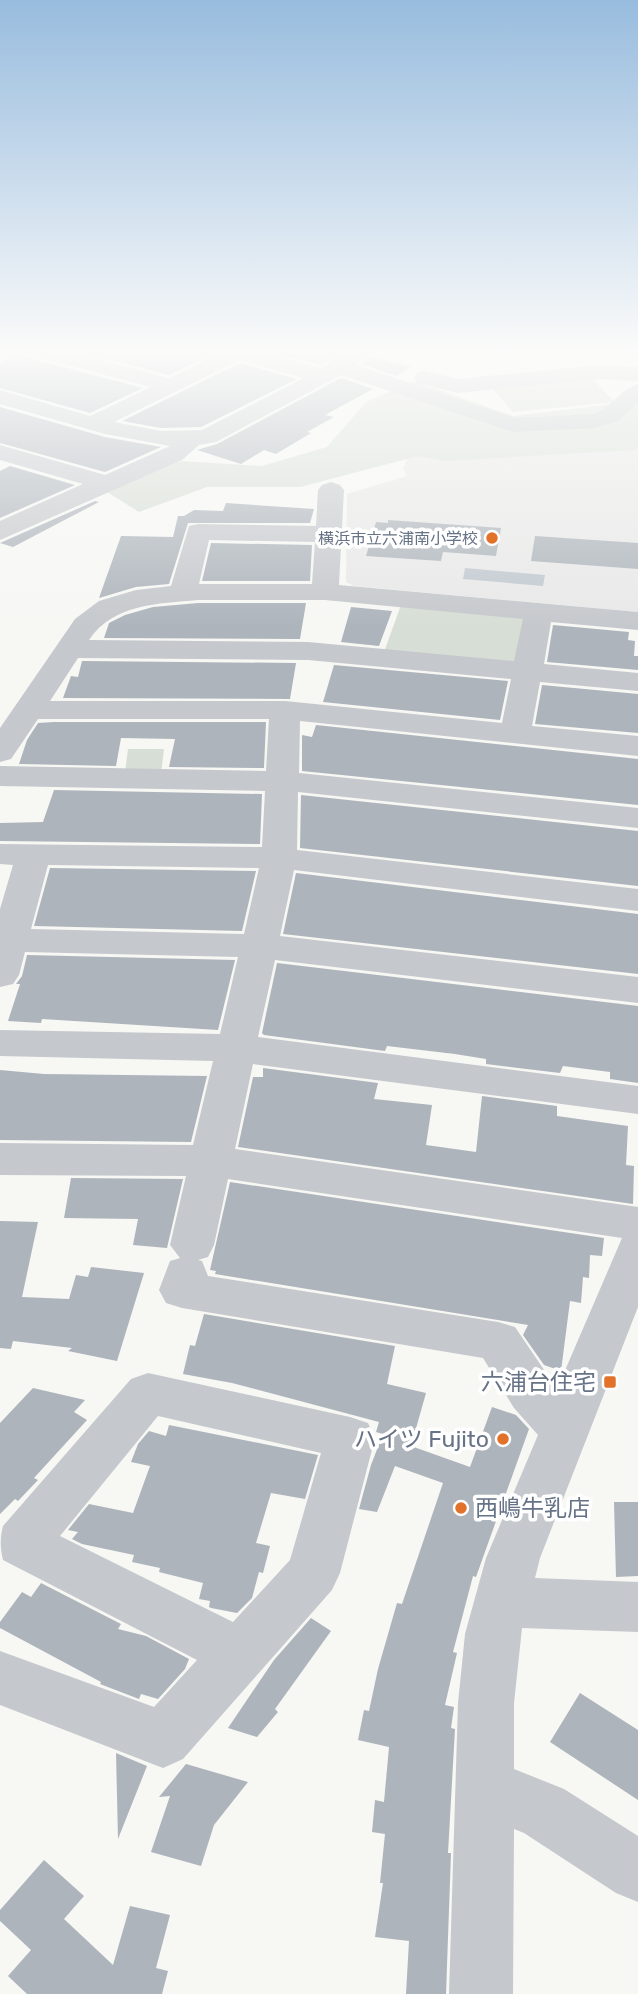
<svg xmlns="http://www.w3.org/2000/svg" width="638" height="1994" font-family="Rubik,'Noto Sans JP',sans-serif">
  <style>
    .built { fill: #e7e8e7 }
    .green { fill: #d7ded5 }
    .water { fill: #c0c8cf }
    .building { fill: #adb4bb }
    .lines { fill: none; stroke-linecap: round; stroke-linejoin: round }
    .minor { fill: #c5c8cc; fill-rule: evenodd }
    .poi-dot { fill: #e2722a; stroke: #fff; stroke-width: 2.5 }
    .labels { text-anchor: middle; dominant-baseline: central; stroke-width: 7; stroke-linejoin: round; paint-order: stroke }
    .far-poi-label { font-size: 16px; fill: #667285; stroke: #fff; text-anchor: end }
    .near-poi-label { font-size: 23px; fill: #667285; stroke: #fff; text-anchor: end }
  </style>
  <rect width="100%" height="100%" fill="#f7f7f4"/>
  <path class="built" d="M638 447V612L354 586 346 582 347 494 407 476 403 469 409 454Z"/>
  <path class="green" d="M591 378 615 402 513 412 491 387Z
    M414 381 513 416 638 401V447L634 450 446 461 418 456 300 487H207L139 512 107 492 180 461 262 466 327 447 366 402Z
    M401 605 533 616 526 666 384 652Z
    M128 749H164L161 774 125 773Z"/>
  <path class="water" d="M465 568 545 575 543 586 463 579Z"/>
  <path class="building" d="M69 349H223L169 375Z
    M260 349H337L344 351 321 365Z
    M22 352 25 357 143 388 90 413 0 388V363Z
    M371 357 411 367 396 376 362 364Z
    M240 363 297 379 201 427 161 428 122 421Z
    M341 378 373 389 325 415 334 417 307 432 311 433 276 454 264 450 241 464 197 450 217 444Z
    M0 407 105 437 161 447 105 472 0 443Z
    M10 466 75 485 0 518V471Z
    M95 501 99 502 13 547 0 543Z
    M226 503 314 509 310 523H188L169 584 136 587 99 598 121 536 173 537 178 516H184L194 510 223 511Z
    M388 520 501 528 496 556 443 552 441 561 366 556 376 522 388 523Z
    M535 536 638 543V569L531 561Z
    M211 543 312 545 310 581H202Z
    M198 603H306L300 639 104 638 109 623 125 615 153 607Z
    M351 607 392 611 379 646 341 642Z
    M553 625 629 632 628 640 635 641 634 656H638V670L547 662Z
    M82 661 296 663 290 699 63 698 71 676 78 677Z
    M334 665 508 681 500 720 323 702Z
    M542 685 638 694V733L535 724Z
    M54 722H266L264 768 169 767 175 739 121 738 116 766 19 764 27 740 38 723Z
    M316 725 638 759V805L302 771V735L312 737Z
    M54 790 262 794 260 844 0 841V823L43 822Z
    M301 795 638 831V886L300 848Z
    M50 868 256 871 242 931 34 926Z
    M296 873 638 914V974L283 934Z
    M27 955 235 960 218 1030 42 1019 41 1023 8 1021 20 984H16L22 976Z
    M277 963 638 1006V1083L610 1079V1072L563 1066 560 1073 486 1064V1059L455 1054 387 1046 385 1051 264 1035 262 1033Z
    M263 1068 378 1083 374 1099 432 1105 426 1145 476 1152 482 1096 557 1106V1116L628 1126 626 1165 634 1166 633 1204 238 1147 253 1077H263Z
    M0 1070 44 1074 207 1076 191 1142 0 1140Z
    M71 1178 183 1179 167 1248 133 1245 138 1219 64 1218Z
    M230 1182 604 1238 602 1256 590 1255 589 1278 583 1277 581 1303 570 1301 561 1371 544 1365 523 1335 528 1325 215 1274 216 1271 210 1270Z
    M0 1221 38 1222 22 1297 69 1299 76 1275 88 1277 91 1267 144 1273 117 1361 68 1351 72 1348 13 1341 11 1349 0 1348Z
    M204 1314 395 1346 387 1384 426 1393 411 1446 470 1467 492 1407 516 1415 529 1429 476 1577 473 1576 453 1652 457 1653 445 1705 454 1707 451 1728 455 1729 448 1853H451L446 1994H406L409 1941 375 1937 383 1883H380L385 1834 372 1832 375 1800 384 1802 389 1747 358 1740 364 1710 369 1711 378 1669 397 1603 402 1604 443 1483 395 1466 377 1512 359 1509 371 1465 383 1434 376 1432 379 1422 232 1383 183 1374 190 1345 195 1346Z
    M33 1388 85 1400 74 1412 87 1420 34 1478 38 1480 18 1501 15 1499 0 1514V1423Z
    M169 1425 318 1455 305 1499 271 1493 256 1543 270 1546 263 1573 259 1572 252 1598 237 1613 211 1608 209 1607 210 1601 199 1599 203 1583 159 1572 160 1568 132 1562 134 1555 82 1544 72 1539 78 1532 68 1530 89 1504 133 1513 150 1466 131 1462 138 1444 149 1431 166 1436Z
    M614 1502H638V1576L616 1577Z
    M41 1583 121 1624 118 1629 146 1636 189 1659 185 1669 158 1699 141 1694 139 1699 100 1684 101 1682 0 1628V1622L22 1592 31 1597Z
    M311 1618 331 1631 275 1709 278 1712 257 1737 228 1728 274 1660Z
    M580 1693 638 1730V1800L550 1742Z
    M116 1753 147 1766 118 1839V1838Z
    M186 1764 248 1782 214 1825 201 1866 151 1852 170 1796 159 1797Z
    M44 1860 84 1896 64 1919 113 1965 130 1906 170 1915 156 1968 168 1971 162 1994H27L8 1976 31 1950 0 1921V1910Z"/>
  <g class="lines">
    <path class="minor" d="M23 349H59L169 378 229 349H257L255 351 321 368 351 349H377L356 365 515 418 593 414C611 409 620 389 638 384V403L619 421 594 428 513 432 341 375 216 442 199 445 182 460 0 540V521L83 484 0 460V445L105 475 170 446 105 434 0 404V390L90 416 151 387 26 354ZM240 360 304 378 202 430 161 431 114 422Z
      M600 365 638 367V381L600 379 458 393 417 383 414 378 417 373 425 371 458 379Z
      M331 482 340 485 344 490 339 585 638 612V630L551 622 544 664 638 673V691L540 682 532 726 638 736V756L300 721 299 773 638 808V828L298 792 297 850 638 889V911L294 870 280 936 638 977V1003L275 960 258 1037 638 1086V1114L253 1064 235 1149 638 1207V1307L540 1558 535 1578 638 1582V1632L522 1628 514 1703V1769L564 1789 638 1836V1902L616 1893 524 1833 514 1829 513 1994H449L458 1703 465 1634 486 1558 538 1435 514 1408 483 1358 182 1308 166 1303 159 1290 170 1261 180 1258 170 1245 186 1176 0 1175V1143L193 1145 213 1061 0 1056V1030L220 1034 238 957 25 952 19 975 13 984 0 987V909L13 865 0 864V844L262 847 265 791 0 786V766L266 771 269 719H38L11 759 0 762V728L75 619 99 601 136 590 171 586 189 526 198 524 316 526 318 490 322 485ZM209 540 315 542 312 584H199ZM198 600H325L523 619 514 661 308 642 89 640C114 603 158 604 198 600ZM78 658 308 660 511 679 502 723 285 701H50ZM48 865 259 868 244 934 31 929ZM228 1179 622 1238 557 1389 515 1327 498 1322 208 1276 202 1261 198 1260 208 1257 214 1245Z
      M148 1373 350 1417 368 1423 375 1438 340 1573 332 1590 183 1759 163 1768 0 1705V1651L154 1707 197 1660 3 1560C0 1549 0 1537 3 1526L131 1379ZM158 1416 321 1453 290 1560 233 1622 60 1536Z"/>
  </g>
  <linearGradient id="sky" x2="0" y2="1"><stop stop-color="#98bcde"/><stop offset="0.56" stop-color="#fbfbfa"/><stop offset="1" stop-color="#fbfbfa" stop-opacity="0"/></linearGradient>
  <rect width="638" height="628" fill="url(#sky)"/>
  <g class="poi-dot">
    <circle cx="492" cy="538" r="7"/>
    <rect x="603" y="1375" width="14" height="14" rx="3.5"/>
    <circle cx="503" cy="1439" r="7"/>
    <circle cx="461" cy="1508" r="7"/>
  </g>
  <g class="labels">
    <g class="far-poi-label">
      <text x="478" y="538">横浜市立六浦南小学校</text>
    </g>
    <g class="near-poi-label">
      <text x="596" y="1382">六浦台住宅</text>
      <text x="489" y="1439">ハイツ Fujito</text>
      <text x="475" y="1508" text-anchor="start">西嶋牛乳店</text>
    </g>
  </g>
</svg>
